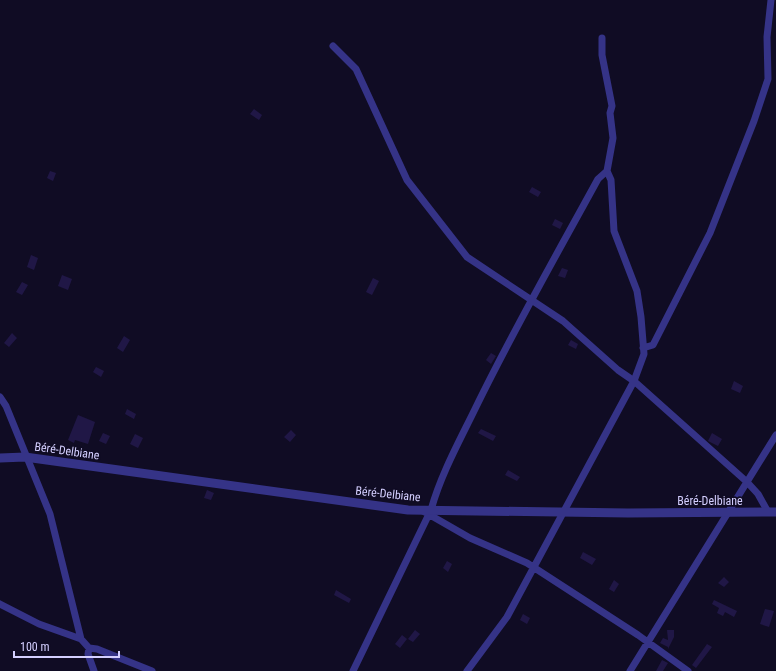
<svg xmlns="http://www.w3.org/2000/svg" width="776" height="671" font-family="'Roboto Condensed',sans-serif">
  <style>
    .building { fill: #201746 }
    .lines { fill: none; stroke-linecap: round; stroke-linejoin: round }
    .minor { stroke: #353387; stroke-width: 7 }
    .tertiary { stroke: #353387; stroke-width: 9 }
    .labels { text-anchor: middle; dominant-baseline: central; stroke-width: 3.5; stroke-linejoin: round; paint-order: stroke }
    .street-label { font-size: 12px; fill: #d4cfff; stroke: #100c24 }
  </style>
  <rect width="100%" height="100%" fill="#100c24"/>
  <path class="building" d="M254 109 262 115 259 120 250 114Z
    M50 171 56 173 53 181 47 178Z
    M532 187 541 192 538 197 529 192Z
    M555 219 563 223 560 229 552 225Z
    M31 255 38 258 34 270 27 267Z
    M562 268 568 270 565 278 558 276Z
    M62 275 72 279 68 290 58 286Z
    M373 278 379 281 372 295 366 292Z
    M22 282 28 285 22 295 16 292Z
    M12 333 17 338 9 347 4 343Z
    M124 336 130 340 123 352 117 348Z
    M571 340 578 344 576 349 568 345Z
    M491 353 496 356 491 364 486 360Z
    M96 367 104 371 101 377 93 372Z
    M734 381 743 386 740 393 731 389Z
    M127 409 136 414 134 419 125 414Z
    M78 415 95 422 88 444 75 440 74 443 68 440Z
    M481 429 496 436 493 441 478 433Z
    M291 430 296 435 290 442 284 437Z
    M103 433 110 436 106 444 99 441Z
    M712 433 722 439 718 446 708 441Z
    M135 434 143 438 138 448 130 444Z
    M508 470 520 477 517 481 505 475Z
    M207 490 214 493 211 500 204 498Z
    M583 552 596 559 592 565 580 558Z
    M447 561 452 564 448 572 443 568Z
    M724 577 729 582 724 587 718 583Z
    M614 580 619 584 614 592 609 589Z
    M336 590 351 599 349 603 334 595Z
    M714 600 737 611 734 617 725 612 723 616 717 613 719 608 712 604Z
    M765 609 774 611 769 627 760 624Z
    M523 614 530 618 527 624 520 620Z
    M415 630 420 634 413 642 408 639Z
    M667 630H674V637L668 649V647L660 643 663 638 668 640Z
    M402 635 407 639 400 648 395 644Z
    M707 644 712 647 696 668 692 665Z
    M662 660 668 663 663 671H656Z"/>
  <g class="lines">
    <path class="minor" d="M333 46 356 69 407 180 467 257 563 321 618 370 634 381 747 482 758 494 768 512
      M643 348 653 345 710 233 754 121 768 79 767 37 771 0
      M0 397 6 406 50 514 81 639 89 648 97 649 152 671
      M431 510C441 474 460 440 476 407 514 329 557 254 598 179L607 171
      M423 511 470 538 527 563 638 635 688 671
      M0 604 39 624 81 639
      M89 648 88 654 94 671
      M353 671 429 514
      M467 671 507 617 634 381 644 354 641 317 637 291 614 231 611 180 607 171 613 138 610 113 612 106 602 55V38
      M630 671 776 435"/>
    <path class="tertiary" d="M0 458 25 457 408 510 628 513 776 512"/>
  </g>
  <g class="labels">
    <g class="street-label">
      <text transform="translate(67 451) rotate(8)">Béré-Delbiane</text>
      <text transform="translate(388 494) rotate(6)">Béré-Delbiane</text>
      <text x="710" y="501">Béré-Delbiane</text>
    </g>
  </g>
  <path d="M14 651v6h105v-6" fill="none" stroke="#d4cfff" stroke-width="2"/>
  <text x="20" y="651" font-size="12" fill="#d4cfff" stroke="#100c24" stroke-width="3" paint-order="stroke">100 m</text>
</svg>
